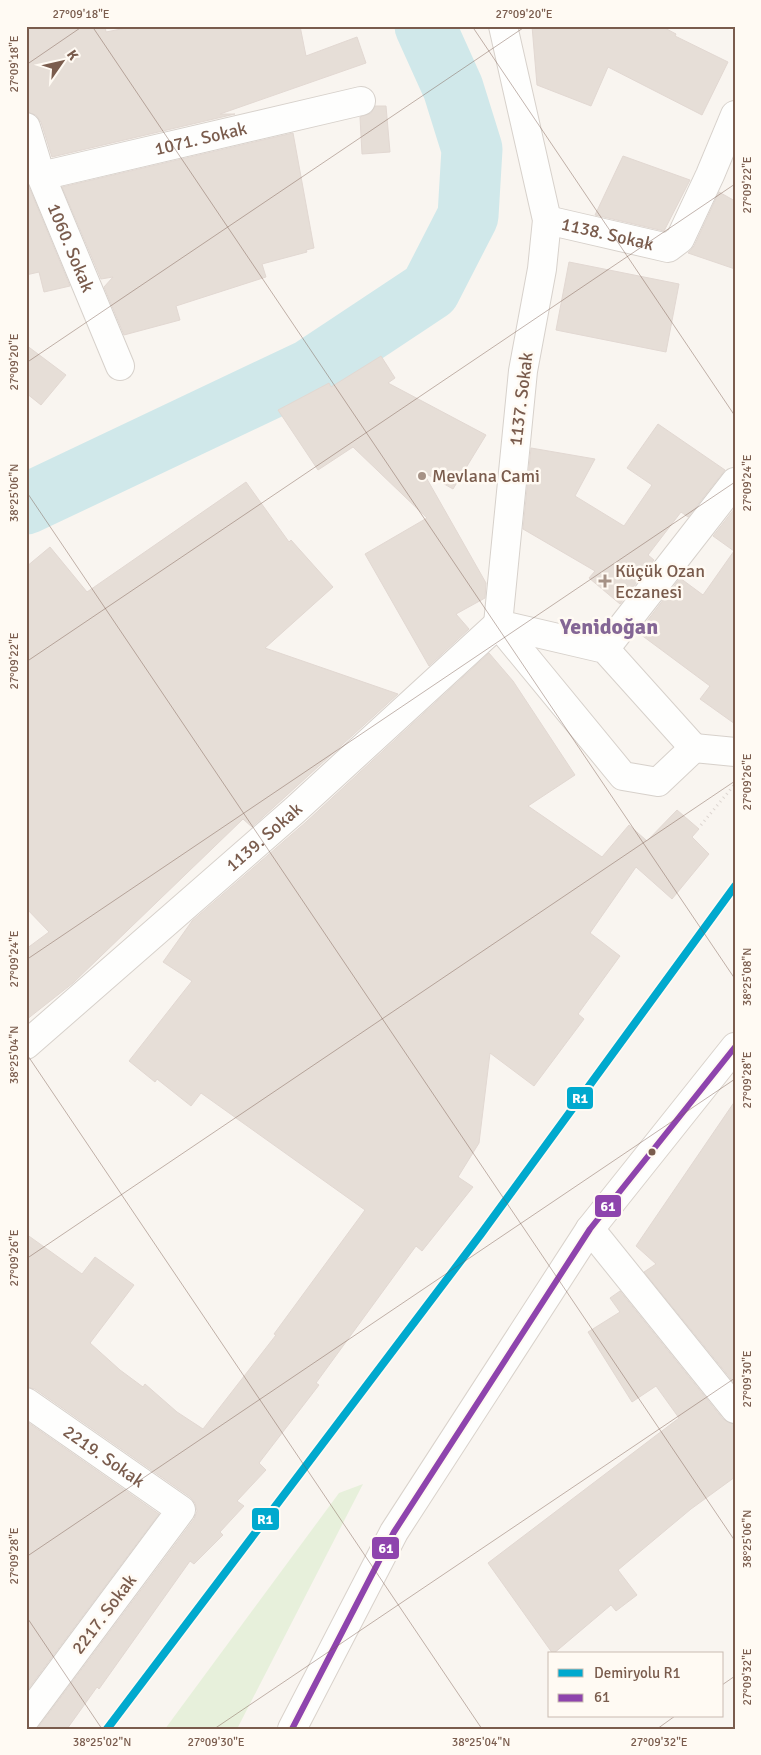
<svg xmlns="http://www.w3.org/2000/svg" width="761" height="1755" font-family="Signika,sans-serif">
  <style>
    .green { fill: #e7f0db }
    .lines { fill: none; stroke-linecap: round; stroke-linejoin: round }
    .river { stroke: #d0e8ea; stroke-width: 61 }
    .building { fill: #e6ded7; stroke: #e2d8d2 }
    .minor-casing { stroke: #d7d1cb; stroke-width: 30 }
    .secondary-casing { stroke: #d9d2cb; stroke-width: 30 }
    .path { stroke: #dcd5d0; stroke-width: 3; stroke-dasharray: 1 4; stroke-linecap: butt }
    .minor { stroke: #fefefd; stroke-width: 28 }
    .secondary { stroke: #fefefd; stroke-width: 28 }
    .bus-1-casing { stroke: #fffaf3; stroke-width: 10 }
    .bus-1 { stroke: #8e44ad; stroke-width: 6 }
    .rail-1-casing { stroke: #fffaf3; stroke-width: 11 }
    .rail-1 { stroke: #00a9ce; stroke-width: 8 }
    .ticks { fill: none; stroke: #7a5c4d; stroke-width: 1; stroke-opacity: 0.45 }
    .poi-dot { fill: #a69286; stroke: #fffaf3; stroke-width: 2 }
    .bus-dot { fill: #7a5c4d; stroke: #fffaf3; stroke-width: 2 }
    .labels { text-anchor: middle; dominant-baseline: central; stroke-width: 5; stroke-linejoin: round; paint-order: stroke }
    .street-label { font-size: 18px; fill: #7a5c4d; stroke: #fffaf3 }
    .poi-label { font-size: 18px; fill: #7a5c4d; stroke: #fffaf3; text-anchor: start }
    .district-label { font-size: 22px; font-weight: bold; fill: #846695; stroke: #fffaf3 }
    .line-badge { stroke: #fffaf3; stroke-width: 2 }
    .badge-label { font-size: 14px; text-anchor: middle; font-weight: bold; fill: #fff }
    .neatline { fill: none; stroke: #7a5c4d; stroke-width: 2 }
    .ticks-label { font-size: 12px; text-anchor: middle; fill: #7a5c4d }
  </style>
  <rect width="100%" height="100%" fill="#f9f5f0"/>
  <path class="green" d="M363 1484 237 1729H165L339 1493Z"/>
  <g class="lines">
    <path class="river" d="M26 504 311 369 430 290 468 216 472 149 453 88 425 26"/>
  </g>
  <path class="building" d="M26 26H105L106 32 136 26H300L306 56 357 37 366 63 220 114H235L52 157 41 122 36 115 26 112Z
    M532 26H661L676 34 675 36 728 62 702 115 608 67 591 106 537 85Z
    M375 106H386L390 152 362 154 360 117 371 113Z
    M293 133 314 248 306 250 307 252 262 264 266 277 176 306 180 320 124 335 104 287 113 277 101 279 62 187Z
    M623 156 690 180 664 231 595 215Z
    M26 181 27 182 70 286 44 292 39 272 26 275Z
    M719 192 735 201V269L688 253 694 246Z
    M569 262 679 284 666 352 556 330Z
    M26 345 66 375 41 405 26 393Z
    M381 356 395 378 388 383 486 435 453 489 423 472 486 583 485 598 456 614 469 629 429 666 365 554 427 518 353 447 318 470 278 410 329 383 331 387Z
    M658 424 725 470 688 517 681 512 648 555 654 560 620 604 589 578 595 571 523 529 531 448 595 459 575 496 624 526 652 485 627 468Z
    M246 482 289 542 291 540 333 587 265 648 398 694 252 827 243 819 73 983 26 1020V949L49 932 26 908V567L50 547 87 592Z
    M735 508V724L700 699 710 686 640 634 646 626 644 625 680 578 703 595 734 551 713 536Z
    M489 653 513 681 575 775 528 806 602 857 629 825 647 841 677 810 699 829 692 837 709 854 672 899 636 867 590 933 620 956 578 1014 584 1019 534 1086 490 1053 479 1143 458 1177 473 1187 422 1251 416 1246 316 1383 319 1385 259 1463 266 1470 237 1501 244 1506 220 1532 223 1535 194 1564 190 1561 99 1689 97 1687 67 1729H37L194 1519 197 1511 195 1503 190 1497 35 1389 26 1387V1234L82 1274 95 1257 134 1285 90 1343 120 1370 143 1387 145 1384 177 1412 203 1429 276 1335 274 1334 365 1210 201 1093 191 1106 157 1079 155 1082 129 1061 192 981 163 962 192 921 306 822Z
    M735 1101V1384L644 1272 656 1264 636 1246Z
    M620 1291 723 1419 735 1424V1477L691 1509 618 1570 637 1595 616 1611 611 1605 553 1654 488 1563 679 1418 656 1386 632 1402 588 1332 620 1312 610 1298Z
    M26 1421 159 1514 26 1692Z"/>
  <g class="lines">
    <g class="minor-casing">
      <g id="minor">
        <path d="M503 26 547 220 542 269 523 371 498 624 605 649 694 748"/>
        <path id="s1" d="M26 127 41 176 120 366"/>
        <path id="s2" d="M41 176 361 101"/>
        <path id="s3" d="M547 220 668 248 680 239 710 175 735 115"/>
        <path d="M605 649 735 482"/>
        <path d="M694 748 735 752"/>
        <path id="s4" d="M26 1045 295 810 498 624 623 776 658 782 694 748"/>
        <path d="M590 1229 735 1409"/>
        <path id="s5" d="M26 1402 181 1510 26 1718"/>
      </g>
    </g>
    <g class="secondary-casing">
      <path id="secondary" d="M292 1729 394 1532 590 1229 735 1047"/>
    </g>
    <path class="path" d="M701 825 735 784"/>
    <use href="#minor" class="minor"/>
    <use href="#secondary" class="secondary"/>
    <g class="bus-1-casing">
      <path id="bus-1" d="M292 1729 394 1532 590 1229 735 1047"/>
    </g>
    <use href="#bus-1" class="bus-1"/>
    <g class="rail-1-casing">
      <path id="rail-1" d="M107 1729 481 1234 735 886"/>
    </g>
    <use href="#rail-1" class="rail-1"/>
  </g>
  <path class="ticks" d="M92 26 735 979M472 26 735 416M26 65 83 26M26 363 526 26M26 491 735 1541M26 662 735 184M26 960 735 482M26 1053 482 1729M26 1259 735 781M26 1557 735 1079M26 1616 102 1729M722 1685 735 1676M214 1729 735 1378M657 1729 675 1716"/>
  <g class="poi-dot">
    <circle cx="422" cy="476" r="5"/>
    <path d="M602.5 573.5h5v5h5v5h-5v5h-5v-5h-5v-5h5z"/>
  </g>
  <circle class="bus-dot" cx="652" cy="1152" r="4.5"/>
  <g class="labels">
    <g class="street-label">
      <text stroke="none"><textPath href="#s2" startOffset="164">1071. Sokak</textPath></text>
      <text stroke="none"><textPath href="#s3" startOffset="62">1138. Sokak</textPath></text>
      <text stroke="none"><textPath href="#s1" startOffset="129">1060. Sokak</textPath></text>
      <text transform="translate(521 399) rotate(-83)">1137. Sokak</text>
      <text stroke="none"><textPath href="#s4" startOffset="316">1139. Sokak</textPath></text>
      <text stroke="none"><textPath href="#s5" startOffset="95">2219. Sokak</textPath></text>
      <text transform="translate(104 1614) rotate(-53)">2217. Sokak</text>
    </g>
    <g class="poi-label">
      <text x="432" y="476">Mevlana Cami</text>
      <text x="615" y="571">Küçük Ozan<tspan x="615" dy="21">Eczanesi</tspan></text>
    </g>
    <g class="district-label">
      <text x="609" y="626">Yenidoğan</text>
    </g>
  </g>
  <g class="line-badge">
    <rect x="566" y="1086" width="28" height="24" rx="5" fill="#00a9ce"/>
    <rect x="594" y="1194" width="28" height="24" rx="5" fill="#8e44ad"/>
    <rect x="251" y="1507" width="29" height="24" rx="5" fill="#00a9ce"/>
    <rect x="371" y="1536" width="29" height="24" rx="5" fill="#8e44ad"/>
  </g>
  <g class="badge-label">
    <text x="580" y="1103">R1</text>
    <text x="608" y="1211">61</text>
    <text x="265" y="1524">R1</text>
    <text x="386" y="1553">61</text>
  </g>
  <rect width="761" height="1755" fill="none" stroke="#fffaf3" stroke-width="55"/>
  <rect x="548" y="1652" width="175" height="65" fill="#fffaf3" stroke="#cabbb1"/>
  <rect x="558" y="1669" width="25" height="8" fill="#00a9ce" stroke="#cabbb1"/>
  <text x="594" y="1678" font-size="15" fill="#7a5c4d">Demiryolu R1</text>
  <rect x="558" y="1694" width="25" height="8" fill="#8e44ad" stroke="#cabbb1"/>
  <text x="594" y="1702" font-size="15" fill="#7a5c4d">61</text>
  <g transform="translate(62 62) rotate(56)" stroke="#fffaf3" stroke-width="4" paint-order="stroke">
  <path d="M0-4L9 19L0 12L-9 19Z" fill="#7a5c4d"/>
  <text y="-8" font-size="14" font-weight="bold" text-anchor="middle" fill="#7a5c4d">K</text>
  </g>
  <rect x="28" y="28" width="706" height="1700" class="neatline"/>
  <g class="ticks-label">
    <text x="81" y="18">27°09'18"E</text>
    <text x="524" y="18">27°09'20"E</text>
    <text transform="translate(14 64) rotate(-90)" y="4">27°09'18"E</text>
    <text transform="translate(747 185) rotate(-90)" y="4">27°09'22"E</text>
    <text transform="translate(14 362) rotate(-90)" y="4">27°09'20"E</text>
    <text transform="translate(747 483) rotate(-90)" y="4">27°09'24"E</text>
    <text transform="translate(14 493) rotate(-90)" y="4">38°25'06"N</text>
    <text transform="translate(14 661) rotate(-90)" y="4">27°09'22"E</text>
    <text transform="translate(747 782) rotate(-90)" y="4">27°09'26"E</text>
    <text transform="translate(14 959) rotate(-90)" y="4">27°09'24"E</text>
    <text transform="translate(747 977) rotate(-90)" y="4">38°25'08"N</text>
    <text transform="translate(14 1055) rotate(-90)" y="4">38°25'04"N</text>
    <text transform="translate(747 1080) rotate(-90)" y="4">27°09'28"E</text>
    <text transform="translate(14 1258) rotate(-90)" y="4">27°09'26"E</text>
    <text transform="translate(747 1379) rotate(-90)" y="4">27°09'30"E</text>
    <text transform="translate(747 1539) rotate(-90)" y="4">38°25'06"N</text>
    <text transform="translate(14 1556) rotate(-90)" y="4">27°09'28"E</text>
    <text transform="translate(747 1677) rotate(-90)" y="4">27°09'32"E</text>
    <text x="102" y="1746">38°25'02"N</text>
    <text x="216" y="1746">27°09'30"E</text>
    <text x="481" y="1746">38°25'04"N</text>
    <text x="659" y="1746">27°09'32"E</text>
  </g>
</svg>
